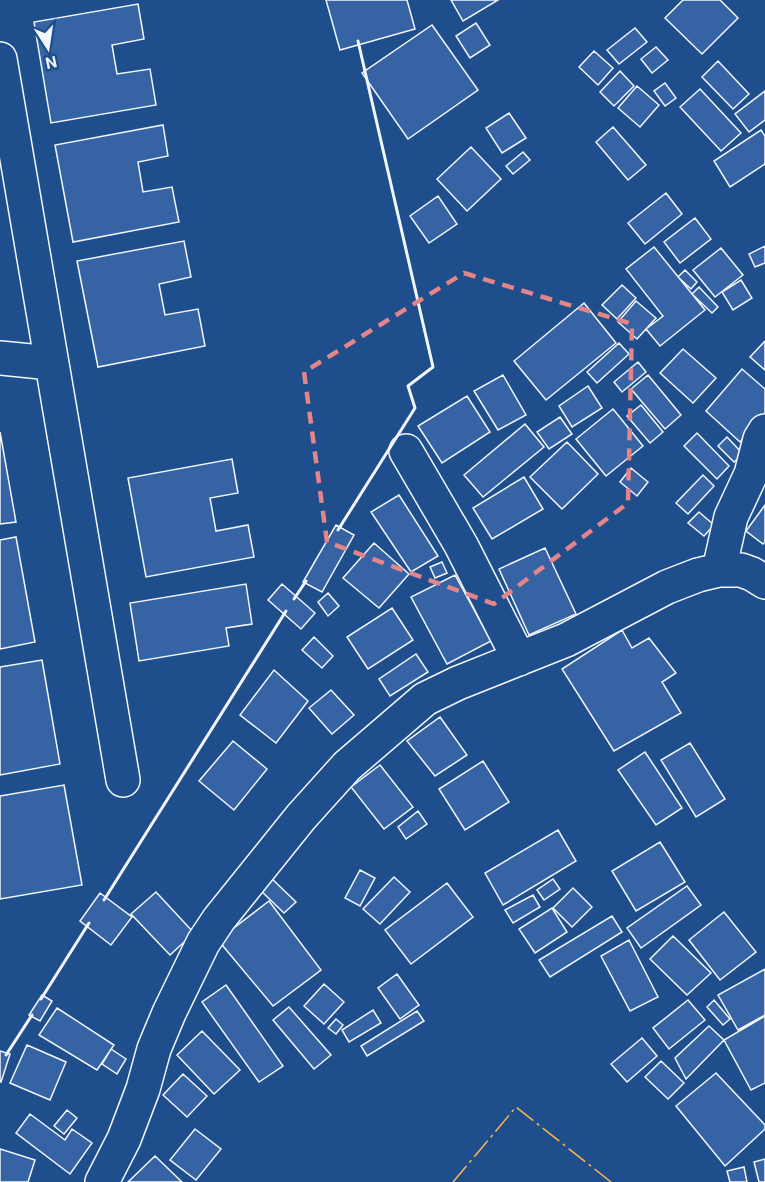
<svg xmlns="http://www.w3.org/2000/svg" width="765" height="1182" font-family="Roboto,sans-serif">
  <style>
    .building { fill: #3563a3; stroke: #f2f6ff; stroke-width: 1.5 }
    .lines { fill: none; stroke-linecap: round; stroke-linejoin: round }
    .street-casing { stroke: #f2f6ff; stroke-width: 36 }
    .street { stroke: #1f4e8c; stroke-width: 33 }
    .wall { stroke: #f2f6ff; stroke-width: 3 }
    .power { stroke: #ffb74d; stroke-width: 1.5; stroke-dasharray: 21 4.5 3 4.5; stroke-linecap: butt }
    .marked { fill: none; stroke: #e38589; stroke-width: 4.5; stroke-dasharray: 12 8; stroke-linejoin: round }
  </style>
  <rect width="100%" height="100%" fill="#1f4e8c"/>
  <path class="building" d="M326 0H407L415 29 340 50Z
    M451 0H498L463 21Z
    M683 0H720L738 18 702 54 665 18Z
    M138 4 144 39 112 45 117 74 150 69 156 105 51 123 34 22Z
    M476 23 490 45 470 58 456 36Z
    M432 25 478 90 408 139 362 73Z
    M635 28 647 42 619 64 607 50Z
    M656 47 668 60 652 73 641 59Z
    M594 51 613 68 598 85 579 67Z
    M718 61 749 94 733 109 702 77Z
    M620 71 634 86 614 106 600 92Z
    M665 83 676 98 665 106 654 91Z
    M637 86 659 105 640 127 618 108Z
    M700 89 741 133 721 151 680 107Z
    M765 91V120L749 132 735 114Z
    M509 113 526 138 502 153 486 128Z
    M163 125 168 156 138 162 143 192 172 187 179 222 73 242 55 145Z
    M613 127 646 165 628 180 596 142Z
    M761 130 765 136V164L730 187 714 161Z
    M471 147 501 179 467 211 437 179Z
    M523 152 530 160 513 174 506 166Z
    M666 193 682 214 645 244 628 223Z
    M438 196 457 224 429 243 410 216Z
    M695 218 711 239 680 263 664 242Z
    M184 241 191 277 159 284 165 315 198 309 205 346 98 367 77 261Z
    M765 246V263L755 267 749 254Z
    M654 247 705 310 660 346 646 329 663 316 626 269Z
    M721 248 743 275 715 297 693 270Z
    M685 270 697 282 691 289 678 277Z
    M741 280 752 298 733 310 722 292Z
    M622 285 636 298 617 319 602 305Z
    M699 287 718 307 712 313 692 294Z
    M636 301 656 318 637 339 618 322Z
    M584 303 616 343 546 400 514 361Z
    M765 341V370L750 357Z
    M619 343 629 354 597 383 587 372Z
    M683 349 716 378 693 403 660 373Z
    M638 362 646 372 622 392 614 382Z
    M742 369 765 389V414L740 442 706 411Z
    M503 375 526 415 498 430 474 391Z
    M648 375 681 415 665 429 631 389Z
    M588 386 602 408 572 427 559 406Z
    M467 396 490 432 442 463 418 426Z
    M641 405 663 432 650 443 627 416Z
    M613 409 643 446 606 476 576 439Z
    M560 417 572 434 549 449 537 432Z
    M525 424 544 447 483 497 464 475Z
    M0 432 16 522 0 524Z
    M697 433 729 466 717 479 684 446Z
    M727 437 743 454 734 462 718 446Z
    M567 442 598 474 562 509 530 477Z
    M232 459 238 493 210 498 216 531 248 525 254 557 146 577 128 478Z
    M631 468 648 482 637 496 620 482Z
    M703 475 714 486 688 514 676 503Z
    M524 477 543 509 492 539 473 508Z
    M399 495 438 556 411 572 371 512Z
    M765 505V542L763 544 746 531Z
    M699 512 714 525 704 536 688 523Z
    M336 525 354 535 322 592 303 582Z
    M16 537 35 642 0 649V540Z
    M374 543 409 574 379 608 343 578Z
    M545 548 576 614 529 635 499 569Z
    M442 562 447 573 435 578 430 567Z
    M455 575 491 641 447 664 411 597Z
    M246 584 252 624 226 628 229 646 139 661 130 603Z
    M282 584 315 613 301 629 268 600Z
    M328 593 339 606 328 616 318 602Z
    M392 608 413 640 368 669 347 637Z
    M622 630 632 648 649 638 676 673 662 682 681 713 614 751 562 669Z
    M314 637 333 656 322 668 302 650Z
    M416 654 428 672 390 696 379 679Z
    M42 660 60 764 0 775V667Z
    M274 670 308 701 276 743 240 715Z
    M331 690 354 715 332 734 309 708Z
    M440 717 467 755 435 776 407 741Z
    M233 741 267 769 234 810 199 781Z
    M690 743 725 799 696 817 661 760Z
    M645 752 682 808 656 825 618 770Z
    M483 761 509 802 465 830 439 789Z
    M380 765 413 807 384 829 351 787Z
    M64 785 82 885 0 899V796Z
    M418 811 427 824 406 839 398 827Z
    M558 830 576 861 503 905 485 873Z
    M660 842 685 882 636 911 612 871Z
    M360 870 375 878 360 906 345 898Z
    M269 876 296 902 284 913 258 888Z
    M394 877 410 892 380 924 363 909Z
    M553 879 560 889 544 900 537 890Z
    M447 883 473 917 411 964 385 930Z
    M687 886 701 905 641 948 627 928Z
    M573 888 592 907 572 927 553 908Z
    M156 892 194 933 170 955 131 914Z
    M100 893 132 917 111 945 80 921Z
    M533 895 540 907 513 923 505 910Z
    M269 901 321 970 273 1006 218 940Z
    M552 908 567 932 535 953 519 929Z
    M724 912 756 952 720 980 689 940Z
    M612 916 622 932 550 977 539 960Z
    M673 936 711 973 687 995 650 959Z
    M629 940 658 997 630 1011 601 956Z
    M765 969V1015L738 1030 718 995Z
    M397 974 419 1005 400 1019 378 988Z
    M324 984 344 1002 324 1024 304 1006Z
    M226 985 283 1066 259 1082 202 1002Z
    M42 995 52 1001 40 1021 29 1015Z
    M688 1000 705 1020 669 1049 653 1028Z
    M714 1000 730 1019 723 1025 707 1007Z
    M289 1007 331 1055 314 1069 273 1020Z
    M57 1008 114 1045 97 1070 39 1035Z
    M373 1010 381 1023 349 1042 342 1030Z
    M417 1011 424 1021 367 1056 361 1046Z
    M765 1016V1083L751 1090 724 1040Z
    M336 1019 343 1025 336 1034 328 1028Z
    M709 1026 724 1040 686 1079 675 1058Z
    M202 1031 240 1070 214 1094 177 1055Z
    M642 1038 657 1056 627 1082 611 1064Z
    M27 1045 66 1062 50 1100 10 1083Z
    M111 1049 126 1059 117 1074 102 1064Z
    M0 1051 10 1054 1 1082H0Z
    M661 1061 684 1083 668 1099 645 1077Z
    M716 1073 765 1125V1129L725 1166 676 1106Z
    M183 1074 207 1096 187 1117 163 1095Z
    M67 1110 77 1118 64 1134 54 1126Z
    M30 1114 65 1140 72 1129 92 1143 70 1174 16 1133Z
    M195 1129 221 1149 196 1180 170 1160Z
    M0 1149 35 1160 28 1182H0Z
    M155 1156 182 1182H128Z
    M765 1159V1182H759L754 1162Z
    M744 1167 747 1182H730L727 1171Z"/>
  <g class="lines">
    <g class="street-casing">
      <path id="street" d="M0 59 123 780
        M0 358 51 363
        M406 451 461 545 519 659
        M719 570 731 517 751 474 760 439 765 431
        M102 1182 124 1139 143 1089 154 1049 169 1013 203 943 219 919 301 817 347 766 425 699 458 683 566 640 667 587 698 575 719 570H741L752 574 765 582"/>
    </g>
    <use href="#street" class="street"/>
    <path class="wall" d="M338 530 415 408 408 386 433 367 358 41
      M294 599 306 581
      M104 900 286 611
      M41 999 89 923
      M6 1055 32 1015"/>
    <path class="power" d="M453 1182 516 1107 611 1182"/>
  </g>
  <path class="marked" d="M464 273 632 324 628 503 494 604 327 542 304 372Z"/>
  <g transform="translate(48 48) rotate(168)" stroke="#1f4e8c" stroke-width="4.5" paint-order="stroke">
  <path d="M0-4.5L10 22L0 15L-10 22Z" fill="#f2f6ff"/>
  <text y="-9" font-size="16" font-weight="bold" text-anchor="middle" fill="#f2f6ff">N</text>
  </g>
</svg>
